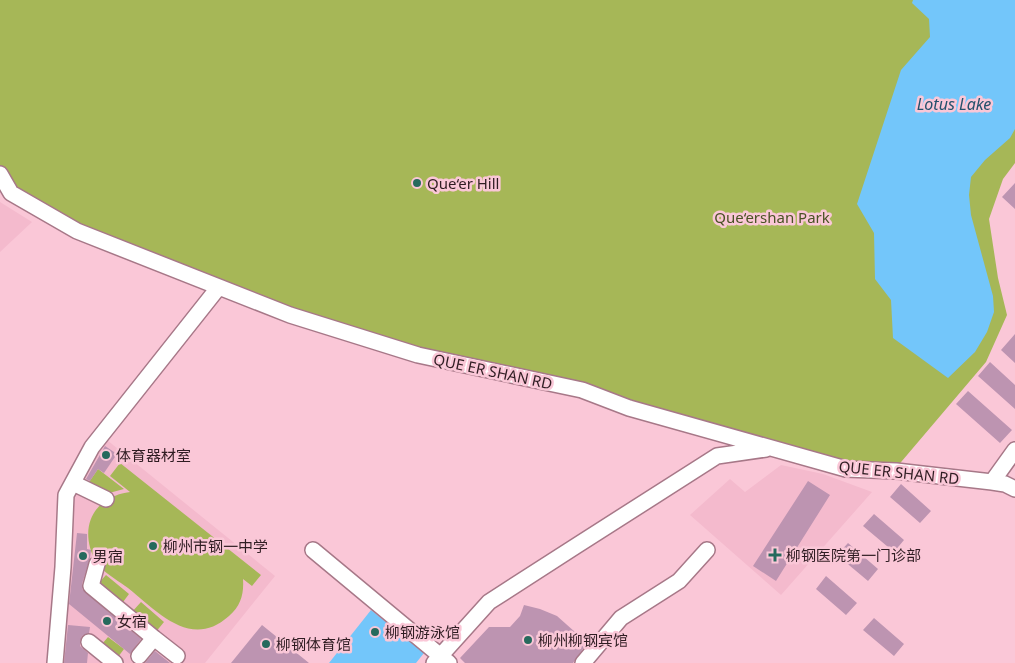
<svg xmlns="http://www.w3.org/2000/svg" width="1015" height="663" font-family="'Noto Sans','Noto Sans SC',sans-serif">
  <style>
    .built { fill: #f4bacd }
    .green { fill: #a6b757 }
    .water { fill: #73c6fa }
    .building { fill: #bd94b1 }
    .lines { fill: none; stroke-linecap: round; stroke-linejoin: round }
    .minor-casing { stroke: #a77888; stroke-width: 18 }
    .minor { stroke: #fff; stroke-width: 15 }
    .poi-dot { fill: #266a5d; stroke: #fac7d7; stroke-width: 2 }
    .labels { text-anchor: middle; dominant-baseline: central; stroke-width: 5; stroke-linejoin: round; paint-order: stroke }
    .poi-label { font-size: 15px; fill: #301d23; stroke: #fac7d7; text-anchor: start }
    .park-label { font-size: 15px; fill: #4a5225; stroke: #fac7d7 }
    .street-label { font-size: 15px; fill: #301d23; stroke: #fac7d7 }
    .water-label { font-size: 16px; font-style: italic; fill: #24516c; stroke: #fac7d7 }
  </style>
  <rect width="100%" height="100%" fill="#fac7d7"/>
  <path class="built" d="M0 202 32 222 0 252Z
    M107 440 275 576 205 663H59L68 531 74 491Z
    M781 465 823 474 872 492 781 595 690 515 730 479 745 492Z"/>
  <path class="green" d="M0 0H1015V163L1003 179 989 219 998 278 1007 315 986 362 896 468 845 462 418 353 226 285 155 253 79 226 13 189 0 166Z
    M120 463 261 575 252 586 243 579C244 594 241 606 229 616 191 650 158 612 128 588 120 582 100 570 96 562 78 529 92 497 130 492L110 476Z
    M98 469 124 489 109 493 87 485Z
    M106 575 129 594 120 606 96 586Z
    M141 602 164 622 155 633 131 613Z
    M108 637 124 649 118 657 102 644Z"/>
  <path class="water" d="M913 0H1015V129L1010 138 985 160 971 177 969 195 971 215 993 296 994 312 987 332 975 352 948 378 893 338 891 300 875 279 874 233 857 204 901 70 930 37 929 19 912 3Z
    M371 610 424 653 416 663H329Z"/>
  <path class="building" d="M1015 183V209L1002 197Z
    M1015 334V363L1001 350Z
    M990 362 1015 385V409L978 376Z
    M968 391 1012 430 1000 443 956 404Z
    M105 446 117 454 104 473 98 469 90 481 86 479Z
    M808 481 830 495 776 581 753 566Z
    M901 484 931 511 920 523 890 497Z
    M874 514 904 540 894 552 863 526Z
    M77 533 87 534V549L91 550 90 558 82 584V589L141 639 130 654 69 604Z
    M848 543 878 569 868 581 837 555Z
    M826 576 857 603 846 615 816 589Z
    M524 605 540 609 557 616 575 632 585 646 573 663H465L460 658 489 627H510L520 616Z
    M874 618 904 644 894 656 863 630Z
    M68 625 90 627 89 633 82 636 80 641V646L88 653 87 663H64Z
    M262 625 309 663H231Z
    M155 651 170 663H145Z"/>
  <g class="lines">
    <g class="minor-casing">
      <path id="minor" d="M0 174 11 193 77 231 290 315 418 355 582 390 629 408 846 469 896 471 992 482 1005 484 1015 489
        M992 482 1015 450
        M73 483 106 499
        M313 550 449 663
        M97 564 91 586 154 638 139 656
        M154 638 177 656
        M89 642 115 663
        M55 663 63 567 66 495 92 447 218 288
        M434 663 489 602 576 546 717 456 766 449
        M583 663 621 618 679 581 707 550"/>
    </g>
    <use href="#minor" class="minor"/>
  </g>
  <g class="poi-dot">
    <circle cx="417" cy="183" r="5"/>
    <circle cx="106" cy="455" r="5"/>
    <circle cx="153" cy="546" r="5"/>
    <path d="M772.5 547.5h5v5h5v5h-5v5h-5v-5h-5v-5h5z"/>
    <circle cx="83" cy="556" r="5"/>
    <circle cx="107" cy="621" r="5"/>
    <circle cx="375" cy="632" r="5"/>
    <circle cx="528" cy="640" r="5"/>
    <circle cx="266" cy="644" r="5"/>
  </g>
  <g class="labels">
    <g class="poi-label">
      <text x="427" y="183">Que‘er Hill</text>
      <text x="116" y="455">体育器材室</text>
      <text x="163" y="546">柳州市钢一中学</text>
      <text x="786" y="555">柳钢医院第一门诊部</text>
      <text x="93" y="556">男宿</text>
      <text x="117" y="621">女宿</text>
      <text x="385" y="632">柳钢游泳馆</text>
      <text x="538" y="640">柳州柳钢宾馆</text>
      <text x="276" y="644">柳钢体育馆</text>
    </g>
    <g class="park-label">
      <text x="772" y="217">Que‘ershan Park</text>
    </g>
    <g class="street-label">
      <text transform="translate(493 371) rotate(12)">QUE ER SHAN RD</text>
      <text transform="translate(899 472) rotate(6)">QUE ER SHAN RD</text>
    </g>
    <g class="water-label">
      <text x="954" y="104">Lotus Lake</text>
    </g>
  </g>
</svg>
